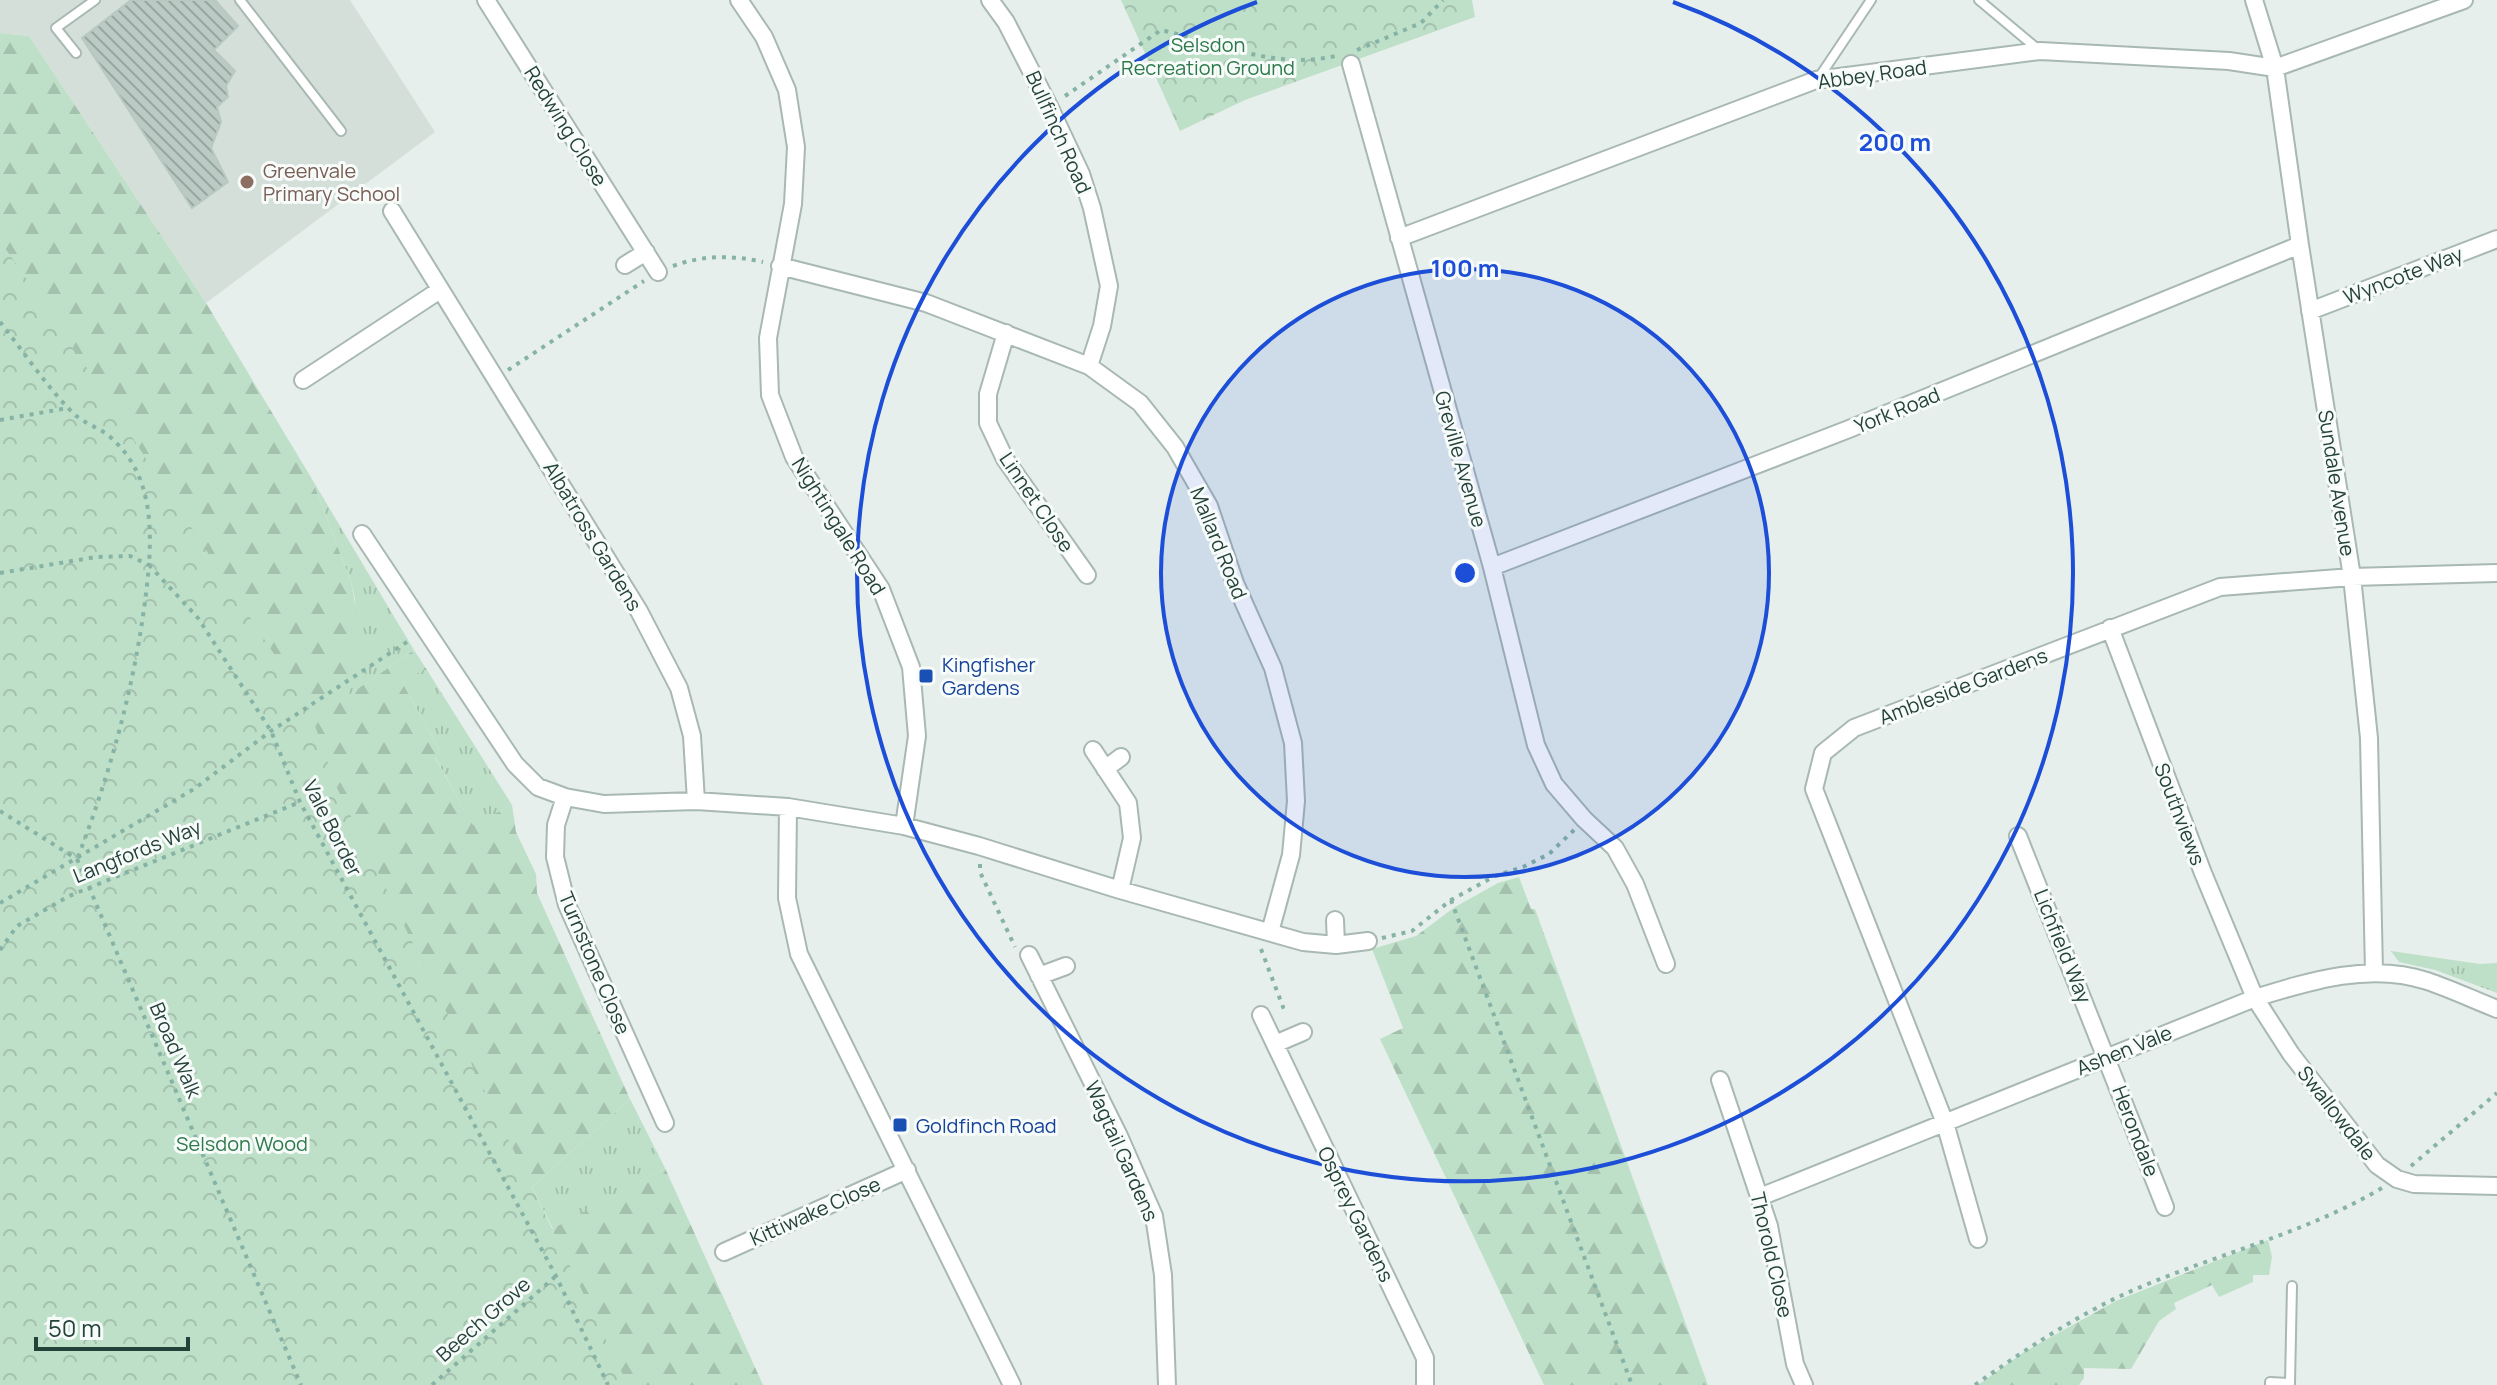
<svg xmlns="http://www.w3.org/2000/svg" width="2497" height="1385" font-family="Manrope,sans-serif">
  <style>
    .built { fill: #d4dfda }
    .grass { fill: url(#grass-tufts) }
    .forest { fill: url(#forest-firs) }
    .park { fill: url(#park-crowns) }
    .building { fill: url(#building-back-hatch); stroke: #b8c9c2; stroke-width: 2 }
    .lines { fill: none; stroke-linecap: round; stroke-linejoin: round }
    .service-casing { stroke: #a8b8b2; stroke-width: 12 }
    .minor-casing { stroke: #a8b8b2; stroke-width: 20 }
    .path { stroke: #86b3a5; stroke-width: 4; stroke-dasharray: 4 6; stroke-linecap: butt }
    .service { stroke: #fff; stroke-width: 8 }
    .minor { stroke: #fff; stroke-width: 16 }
    .ring { fill: none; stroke: #1d4ed8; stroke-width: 4 }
    .education-dot { fill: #8d6e63; stroke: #f7fbf9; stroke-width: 3 }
    .transit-dot { fill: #1a4fb4; stroke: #f7fbf9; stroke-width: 3 }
    .labels { text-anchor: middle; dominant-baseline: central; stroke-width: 6; stroke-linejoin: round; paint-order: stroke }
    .park-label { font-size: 20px; fill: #2d7a4b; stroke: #f7fbf9 }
    .street-label { font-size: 20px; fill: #24423a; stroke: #f7fbf9 }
    .education-label { font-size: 20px; fill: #785e54; stroke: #f7fbf9; text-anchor: start }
    .transit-label { font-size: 20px; fill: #164399; stroke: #f7fbf9; text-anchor: start }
    .centre { fill: #1d4ed8; stroke: #f7fbf9; stroke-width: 4 }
    .ring-label { font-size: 24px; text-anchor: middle; font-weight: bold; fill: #1d4ed8; stroke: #f7fbf9; stroke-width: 6; stroke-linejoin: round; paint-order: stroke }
  </style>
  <defs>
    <pattern id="grass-tufts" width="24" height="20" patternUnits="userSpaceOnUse" patternTransform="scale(2)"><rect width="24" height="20" fill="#bfe0c8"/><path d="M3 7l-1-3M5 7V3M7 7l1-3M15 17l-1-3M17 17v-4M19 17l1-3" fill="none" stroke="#a4c1ad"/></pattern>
    <pattern id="forest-firs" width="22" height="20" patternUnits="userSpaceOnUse" patternTransform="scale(2)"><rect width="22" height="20" fill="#bfe0c8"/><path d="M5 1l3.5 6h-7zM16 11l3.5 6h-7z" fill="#a4c1ad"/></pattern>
    <pattern id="park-crowns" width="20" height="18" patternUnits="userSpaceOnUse" patternTransform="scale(2)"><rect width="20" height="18" fill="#bfe0c8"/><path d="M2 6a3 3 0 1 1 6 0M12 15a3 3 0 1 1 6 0" fill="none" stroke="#a4c1ad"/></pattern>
    <pattern id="building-back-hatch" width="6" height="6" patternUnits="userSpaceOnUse" patternTransform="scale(2)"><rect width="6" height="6" fill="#bbcac4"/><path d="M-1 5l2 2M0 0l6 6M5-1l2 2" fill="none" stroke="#98a6a0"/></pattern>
  </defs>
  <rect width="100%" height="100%" fill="#e6efeb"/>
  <path class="built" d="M0 0H350L435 132 206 303 29 36 0 33Z"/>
  <path class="grass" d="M312 479 414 650 348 696 355 599 351 582Z
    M424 669 427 670 512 805 473 826 435 757 441 753 402 682Z
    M2391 951 2480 964 2497 963V993L2435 970 2399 962Z
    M630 1099 665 1168 553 1229 532 1187Z"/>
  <path class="forest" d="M0 33 29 36 206 303 312 479 351 582C360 621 357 656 349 695L414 650 427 670H424L402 682 441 753 435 758 473 825 512 805 516 832 536 874 537 893 630 1099 532 1187 552 1229 665 1168 763 1385H0Z
    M1519 877 1531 909H1535L1708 1385H1544L1380 1039 1403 1028 1372 949 1416 936 1455 907 1498 883Z
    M2268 1240 2272 1257 2269 1275H2253V1282L2219 1297 2212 1285 2174 1303 2176 1309 2159 1321 2131 1369 2084 1368V1378L2079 1385H1978L2024 1352 2116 1301Z"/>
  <path class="park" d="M1121 0H1472L1475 17 1245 100 1180 131Z
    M0 241 58 324 308 706 337 788 628 1385H0Z"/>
  <path class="building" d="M131 0H215L238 26 214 50 235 71 226 86 228 97 217 107 221 122 211 148 228 182 192 208 82 38Z"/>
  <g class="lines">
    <g class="service-casing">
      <path id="service" d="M240 0 341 131
        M1979 0 2040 51
        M76 53 56 28 95 0
        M1818 79 1871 0
        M2270 1385V1382L2290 1383 2292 1286"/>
    </g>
    <g class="minor-casing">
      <path id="minor" d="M486 0 658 272
        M739 0 764 37 787 90 796 147 793 204 768 338 770 395 794 457 881 589 911 667 917 736 904 826
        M990 0 1006 22 1049 106 1081 174 1092 208 1109 286 1102 326 1089 366
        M2254 0 2275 68 2300 245 2352 577 2369 738 2374 972
        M1351 64 1492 567 1536 745 1554 784 1584 819 1615 848 1635 884 1666 964
        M392 211 639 611 679 688 692 736 696 801
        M1399 238 1816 80 2040 51 2229 61 2275 68 2464 0
        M625 265 646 252
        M780 266 926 303 1089 366 1140 403 1175 447 1209 506 1235 583 1273 668 1293 743 1296 801 1291 855 1270 932
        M2310 311 2497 239
        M1006 333 988 394V423L1005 459 1087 575
        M303 380 440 290
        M362 534 515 764 538 787 565 797 604 804 696 801 788 807 904 826 979 846 1120 890 1303 942 1336 945 1368 941
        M1492 567 1849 429 2300 245
        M2110 628 2203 873 2255 998 2291 1054 2377 1165 2397 1179 2414 1184 2497 1186
        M1093 750 1128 803 1132 838 1120 890
        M1105 769 1121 757
        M565 797 556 825 555 857 567 905 665 1123
        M788 807 787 898 799 954 1012 1385
        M2018 836 2165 1207
        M1335 920 1336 945
        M1029 955 1119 1136 1154 1216 1163 1275 1167 1385
        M1039 976 1066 966
        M1261 1015 1425 1358V1385
        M1275 1044 1303 1032
        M1720 1080 1769 1226 1795 1364 1804 1385
        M1760 1197 2255 998C2310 981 2370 962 2427 981 2451 989 2474 1000 2497 1009
        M1978 1239 1945 1123 1814 789 1823 753 1854 728 2220 587 2352 577 2497 573
        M724 1252 907 1170"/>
    </g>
    <path class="path" d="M1357 50 1421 23 1443 0
      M1065 96 1161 30C1218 43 1277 70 1335 56
      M673 266C703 255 732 255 763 262
      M0 322C24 352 46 386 73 413 83 423 98 427 109 436 149 470 152 517 149 565L198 618 271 731 300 802 556 1276 608 1385
      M508 370 644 281
      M0 420 68 408
      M0 573 96 557 130 556 149 565C140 666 114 763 78 857
      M0 811 77 859
      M77 859 301 1385
      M980 864V872L1015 947
      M1451 900 1632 1385
      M0 903 194 789 271 731 410 640
      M1382 938 1412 931 1451 900 1495 876 1523 867 1549 854 1574 830
      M1261 949 1283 1007 1278 1009
      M0 950 17 926 69 896 300 802
      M2411 1166 2497 1093
      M432 1385 556 1276
      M1975 1385C2020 1353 2067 1322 2116 1298 2203 1257 2299 1237 2382 1188"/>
    <use href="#service" class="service"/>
    <use href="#minor" class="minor"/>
  </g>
  <circle cx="1465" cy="573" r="304" fill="#1d4ed8" fill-opacity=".12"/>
  <g class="ring">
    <circle cx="1465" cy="573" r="304"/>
    <path d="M1673 2A608 608 0 1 1 1257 2"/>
  </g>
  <circle class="education-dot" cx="247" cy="182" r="8"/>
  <g class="transit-dot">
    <rect x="918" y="668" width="16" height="16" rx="4"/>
    <rect x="892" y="1117" width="16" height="16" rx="4"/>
  </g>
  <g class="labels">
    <g class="park-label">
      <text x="1208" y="44">Selsdon<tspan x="1208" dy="23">Recreation Ground</tspan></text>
      <text x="242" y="1143">Selsdon Wood</text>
    </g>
    <g class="street-label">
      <text transform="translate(1872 74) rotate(-8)">Abbey Road</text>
      <text transform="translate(566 126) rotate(58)">Redwing Close</text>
      <text transform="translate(1059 132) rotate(66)">Bullfinch Road</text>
      <text transform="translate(2403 275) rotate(-21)">Wyncote Way</text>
      <text transform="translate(1897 410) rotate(-22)">York Road</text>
      <text transform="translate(1461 459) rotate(74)">Greville Avenue</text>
      <text transform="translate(2337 483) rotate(81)">Sundale Avenue</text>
      <text transform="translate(1037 502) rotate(56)">Linnet Close</text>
      <text transform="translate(839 526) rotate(58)">Nightingale Road</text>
      <text transform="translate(593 536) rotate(59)">Albatross Gardens</text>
      <text transform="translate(1219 543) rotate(68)">Mallard Road</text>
      <text transform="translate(1963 686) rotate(-21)">Ambleside Gardens</text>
      <text transform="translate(2180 814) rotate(69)">Southviews</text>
      <text transform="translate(333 828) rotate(63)">Vale Border</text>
      <text transform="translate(137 851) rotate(-22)">Langfords Way</text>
      <text transform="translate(2063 946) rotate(68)">Lichfield Way</text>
      <text transform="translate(595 963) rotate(67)">Turnstone Close</text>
      <text transform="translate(176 1050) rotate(67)">Broad Walk</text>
      <text transform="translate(2124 1050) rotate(-22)">Ashen Vale</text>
      <text transform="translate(2337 1113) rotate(52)">Swallowdale</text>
      <text transform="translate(2136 1131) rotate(69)">Herondale</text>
      <text transform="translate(1122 1151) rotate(66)">Wagtail Gardens</text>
      <text transform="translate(815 1211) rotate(-24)">Kittiwake Close</text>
      <text transform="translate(1356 1214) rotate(64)">Osprey Gardens</text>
      <text transform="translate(1772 1255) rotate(77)">Thorold Close</text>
      <text transform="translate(483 1319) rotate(-41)">Beech Grove</text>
    </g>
    <g class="education-label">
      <text x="263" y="170">Greenvale<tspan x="263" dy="23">Primary School</tspan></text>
    </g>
    <g class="transit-label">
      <text x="942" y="664">Kingfisher<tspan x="942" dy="23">Gardens</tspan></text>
      <text x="916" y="1125">Goldfinch Road</text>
    </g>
  </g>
  <circle cx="1465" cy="573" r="12" class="centre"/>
  <g class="ring-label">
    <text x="1895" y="151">200 m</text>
    <text x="1465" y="277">100 m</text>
  </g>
  <path d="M36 1337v12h152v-12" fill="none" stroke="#24423a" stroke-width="4"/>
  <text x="48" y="1337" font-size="24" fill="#24423a" stroke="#f7fbf9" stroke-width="6" paint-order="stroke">50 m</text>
</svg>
